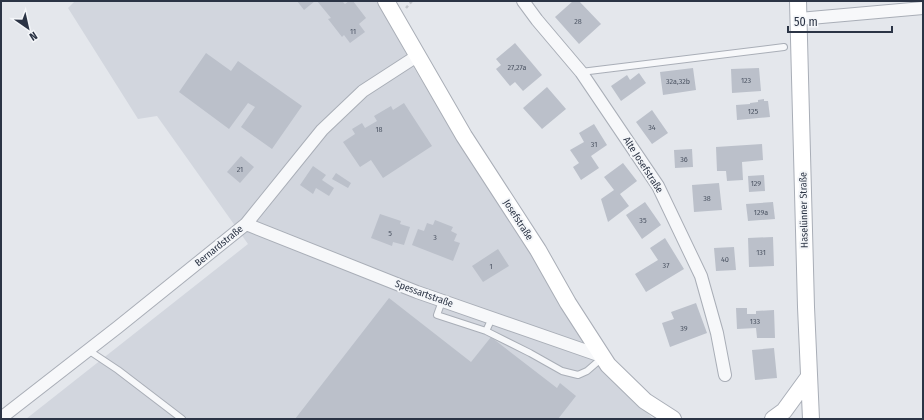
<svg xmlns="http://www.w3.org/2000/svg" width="924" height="420" font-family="'Fira Sans Condensed',sans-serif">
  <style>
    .built { fill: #d2d6de }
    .building { fill: #bbc0ca }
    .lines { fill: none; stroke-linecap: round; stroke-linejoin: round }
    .lane-casing { stroke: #a9aeb7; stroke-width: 8 }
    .street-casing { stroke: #a9aeb7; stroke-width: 14 }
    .secondary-casing { stroke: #a9aeb7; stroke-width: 18 }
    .path { stroke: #c2c5cb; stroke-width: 2.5; stroke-dasharray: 3 3; stroke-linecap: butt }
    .lane { stroke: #f7f8fa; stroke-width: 6 }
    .street { stroke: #f7f8fa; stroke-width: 12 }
    .secondary { stroke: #fff; stroke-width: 16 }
    .labels { text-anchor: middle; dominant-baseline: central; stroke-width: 4; stroke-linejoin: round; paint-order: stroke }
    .number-label { font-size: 8px; fill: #4f5766 }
    .street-label { font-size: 10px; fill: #2b3445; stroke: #f4f6f9 }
  </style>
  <rect width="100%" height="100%" fill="#e4e7ec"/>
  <path class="built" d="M75 1H377L414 68 457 139 635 399 653 419H26L248 244 157 116 138 119 68 8Z"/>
  <path class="building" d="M297 1H315L304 10Z
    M317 1H342L345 4 349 1H353L366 18 359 24 365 32 350 43 344 35 342 37 328 19 331 18Z
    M573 1H579L601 24 579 44 555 17Z
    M515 43 542 75 523 91 515 82 510 86 496 69 501 65 496 59Z
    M206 53 231 71 238 61 302 106 272 149 241 127 255 107 248 103 229 129 179 92Z
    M693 68 696 90 663 95 660 72Z
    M759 68 761 91 732 93 731 69Z
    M639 73 646 83 621 101 611 86 627 75 630 80Z
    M547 87 566 109 542 129 523 108Z
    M764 99V101H768L770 117 737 120 736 105 750 104V103L758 102V100Z
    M404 103 432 146 383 178 371 160 360 167 343 142 355 134 352 129 362 123 365 128 377 121 374 116 391 106 393 110Z
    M652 110 668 133 652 144 636 122Z
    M594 124 607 145 591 156 599 168 581 180 573 167 579 163 570 150 584 142 579 133Z
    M762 144 763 160 742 162 743 180 727 181 726 171H717L716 147Z
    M692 149 693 167 675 168 674 150Z
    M241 156 254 167 240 183 227 172Z
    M623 163 637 181 620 194 629 206 608 222 601 199 614 190 604 177Z
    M313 166 326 175 322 180 334 188 329 196 316 188 313 194 300 185Z
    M336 173 351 183 348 188 332 179Z
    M764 175 765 191 749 192 748 176Z
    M719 183 722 210 694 212 692 185Z
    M645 202 661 225 642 239 626 215Z
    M773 202 775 219 748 221 746 204Z
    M380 214 401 221 400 224 410 227 404 245 393 242 392 246 371 238Z
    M435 220 453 227 451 231 457 234 454 241 460 243 453 261 412 245 418 229 424 231 427 223 433 225Z
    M773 237 774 266 749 267 748 238Z
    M665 238 684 269 646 292 635 274 658 260 650 248Z
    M734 247 736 270 716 271 714 248Z
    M498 249 509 266 483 282 472 266Z
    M389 298 471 362 491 337 557 388 560 383 576 396 558 419H295Z
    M696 303 707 333 670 347 662 323 674 319 671 312Z
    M736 308H747V314H756V311L774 310 775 338H757L756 328 737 329Z
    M774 348 777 378 755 380 752 350Z"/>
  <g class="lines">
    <g class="lane-casing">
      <path id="lane" d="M581 72 784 47
        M442 301 437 315 486 331
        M492 318 486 331 530 353 562 371 578 375 587 371 602 358
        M88 350 118 370 182 419"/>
    </g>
    <g class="street-casing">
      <path id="street" d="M523 1 537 20 581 72 658 186 701 276 717 333 725 375
        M799 19 923 8
        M246 224 417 292 604 357
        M1 418 118 327 246 224 322 130 363 91 417 56"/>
    </g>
    <g class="secondary-casing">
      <path id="secondary" d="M386 1 464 136 538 250 568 303 608 365 645 401 673 419
        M798 1 806 307 811 419
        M773 419 784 411 808 378"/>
    </g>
    <path class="path" d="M406 8 412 1"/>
    <use href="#lane" class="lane"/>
    <use href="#street" class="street"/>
    <use href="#secondary" class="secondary"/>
  </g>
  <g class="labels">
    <g class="number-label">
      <text x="578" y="21">28</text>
      <text x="353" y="31">11</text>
      <text x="517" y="67">27,27a</text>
      <text x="746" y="80">123</text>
      <text x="678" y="81">32a,32b</text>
      <text x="753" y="111">125</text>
      <text x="652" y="127">34</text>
      <text x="379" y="129">18</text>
      <text x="594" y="144">31</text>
      <text x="684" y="159">36</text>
      <text x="240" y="169">21</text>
      <text x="756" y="183">129</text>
      <text x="707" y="198">38</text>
      <text x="761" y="212">129a</text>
      <text x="643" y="220">35</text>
      <text x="390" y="233">5</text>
      <text x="435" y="237">3</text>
      <text x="761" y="252">131</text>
      <text x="725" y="259">40</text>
      <text x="666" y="265">37</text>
      <text x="491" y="266">1</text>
      <text x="755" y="321">133</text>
      <text x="684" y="328">39</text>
    </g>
    <g class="street-label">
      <text transform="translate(643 165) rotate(57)">Alte Josefstraße</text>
      <text transform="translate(804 210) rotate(-91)">Haselünner Straße</text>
      <text transform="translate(518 220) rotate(57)">Josefstraße</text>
      <text transform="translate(219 246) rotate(-39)">Bernardstraße</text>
      <text transform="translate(424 294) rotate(20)">Spessartstraße</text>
    </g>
  </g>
  <rect width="924" height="420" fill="none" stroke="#2b3445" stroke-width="4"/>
  <g transform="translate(28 28) rotate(146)" stroke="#f4f6f9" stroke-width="3" paint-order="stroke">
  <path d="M0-3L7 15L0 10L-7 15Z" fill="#2b3445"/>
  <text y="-6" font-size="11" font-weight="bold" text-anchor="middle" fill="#2b3445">N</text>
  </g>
  <path d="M788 26v6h104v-6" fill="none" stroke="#2b3445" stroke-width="2"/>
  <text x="794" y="26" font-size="12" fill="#2b3445" stroke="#f4f6f9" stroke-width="3" paint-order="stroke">50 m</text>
</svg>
